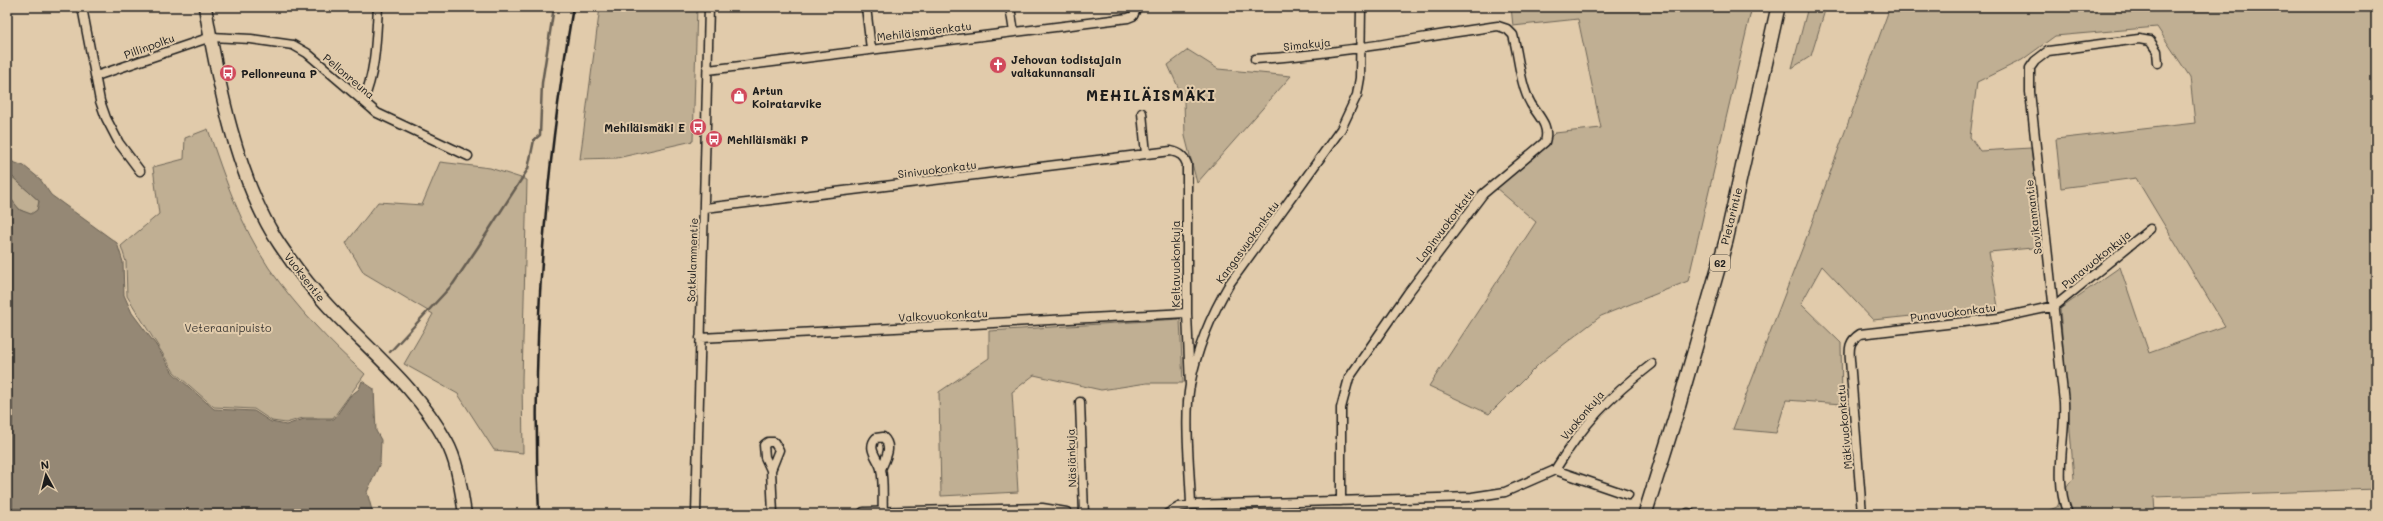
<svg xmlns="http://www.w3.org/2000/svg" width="2383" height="521" font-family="Mali,sans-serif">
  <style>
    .green { fill: #c0af93; stroke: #6e6658 }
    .water { fill: #958874; stroke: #655d51 }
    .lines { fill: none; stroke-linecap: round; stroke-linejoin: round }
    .stream { stroke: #655d51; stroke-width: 2.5 }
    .street-casing { stroke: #1c1c1c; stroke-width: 11 }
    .secondary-casing { stroke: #1c1c1c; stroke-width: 15 }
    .primary-casing { stroke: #1c1c1c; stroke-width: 16 }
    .street { stroke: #e1cbab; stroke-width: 8 }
    .secondary { stroke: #e1cbab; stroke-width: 12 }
    .primary { stroke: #e1cbab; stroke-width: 13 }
    .rail { stroke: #1c1c1c; stroke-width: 2.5 }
    .labels { text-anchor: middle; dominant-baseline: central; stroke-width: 4; stroke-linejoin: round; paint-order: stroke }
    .shield { fill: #e1cbab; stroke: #575047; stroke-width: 1 }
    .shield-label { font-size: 10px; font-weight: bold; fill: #1c1c1c }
    .street-label { font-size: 11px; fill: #1c1c1c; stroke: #e1cbab }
    .poi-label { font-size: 11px; font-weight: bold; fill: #1c1c1c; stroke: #e1cbab; text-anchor: start }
    .park-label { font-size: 11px; fill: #3d3934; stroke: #e1cbab }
    .district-label { font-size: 15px; font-weight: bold; letter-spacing: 1px; fill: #1c1c1c; stroke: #e1cbab }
  </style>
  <rect width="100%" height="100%" fill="#e1cbab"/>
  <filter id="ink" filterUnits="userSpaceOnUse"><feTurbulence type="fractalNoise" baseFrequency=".025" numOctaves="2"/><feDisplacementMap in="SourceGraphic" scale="8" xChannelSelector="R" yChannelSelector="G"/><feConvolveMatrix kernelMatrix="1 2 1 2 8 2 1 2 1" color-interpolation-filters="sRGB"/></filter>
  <g filter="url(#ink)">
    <path class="green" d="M600 7H697L693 141 617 158 580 159Z
      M1511 7H1752L1688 281 1601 316 1541 362 1489 414 1429 386 1536 222 1496 188 1555 133 1601 128 1578 19 1513 26Z
      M1808 7H1826L1811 56 1792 68Z
      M1890 7H2376V489L2154 497 2155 514H2040L2057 507 2069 483 2074 479 2060 309 2120 267 2149 353 2225 326 2136 178 2061 188 2056 139 2195 123 2190 77 2157 27 2055 36 2022 60 1977 82 1970 137 1980 151 2031 148 2043 247 1989 252 1998 307 1873 320 1822 266 1801 304 1841 343 1842 404 1786 400 1776 433 1733 429 1809 231Z
      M1188 50 1218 69 1291 76 1197 183 1185 136 1184 100 1168 65Z
      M208 129C224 177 241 226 269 268 297 308 329 342 365 374L333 418H303L286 423 272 421 254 409 214 407 174 372 127 296 126 262 121 246 159 214 153 167 184 159 185 138Z
      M440 162 490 168 527 180 522 380 523 453 494 450 458 394 404 364 433 314 364 273 346 243 378 202 422 205Z
      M7 172 39 201 38 210 31 215C8 206 7 195 7 172Z
      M1180 319 1183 383H1147L1101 390 1034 375 1012 392 1018 492 941 496 939 392 989 358V331Z"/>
    <path class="water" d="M7 154 10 161 24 166 40 179 51 195 117 243 123 262 124 295 132 313 156 345 173 373 214 409 254 411 271 422 286 425 304 419H334L350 396 359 389 362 381 374 389 376 431 381 440 380 463 367 492 373 514H7V194L20 210 31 214 37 210 39 201 7 172Z"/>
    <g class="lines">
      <path class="stream" d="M390 352 453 284 478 247 528 169 534 140 540 135 542 83 554 7"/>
      <g class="street-casing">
        <path id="street" d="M82 7 100 101 106 118 119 143 140 171
          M866 7 871 49
          M1010 7 1014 32
          M1255 59C1337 55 1417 37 1498 26L1507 29 1513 35C1519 57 1520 85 1531 104 1539 117 1550 126 1545 142L1483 194 1408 293 1349 378 1341 408V501
          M708 70 1128 18 1133 16 1137 7
          M96 76 211 37 251 39 293 45 307 53 377 113 468 156
          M363 101C376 72 376 38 378 7
          M1142 113 1146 154
          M705 208 1171 151C1180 153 1184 156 1187 164V313L1190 386
          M700 338 1187 313
          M1080 402 1084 514
          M881 469C886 458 893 446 883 437L876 438C866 449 879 459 881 469 884 483 882 500 883 514
          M771 470 779 450 774 442H768L764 445 765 457 771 470 773 514
          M1555 470C1584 423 1608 398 1652 364
          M1191 505C1190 470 1184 418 1190 385 1197 348 1211 315 1230 283L1341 129 1357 95 1360 78 1361 7
          M1688 513 1691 514
          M696 514 709 7
          M1167 514 1179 507 1191 505 1472 497 1505 492 1555 470 1628 495
          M1862 514 1850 360C1849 348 1849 341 1860 334L1999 318 2055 306 2150 229
          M2068 514C2053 477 2066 441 2064 402L2030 92V68L2035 61 2048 51 2139 39 2150 41 2157 51 2158 63"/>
      </g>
      <g class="secondary-casing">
        <path id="secondary" d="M205 7C218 82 237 181 280 245 295 267 311 288 329 307 369 350 418 389 446 441 458 462 461 490 465 514
          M864 514 1042 510 1066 514"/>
      </g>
      <g class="primary-casing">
        <path id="primary" d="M1645 514 1676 415 1726 241 1778 7"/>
      </g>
      <use href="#street" class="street"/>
      <use href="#secondary" class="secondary"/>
      <use href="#primary" class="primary"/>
      <path class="rail" d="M539 514C531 345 544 174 573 7"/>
    </g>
  </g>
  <defs>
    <g id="church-disc" transform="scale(0.9)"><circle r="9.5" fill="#d1495b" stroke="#e1cbab"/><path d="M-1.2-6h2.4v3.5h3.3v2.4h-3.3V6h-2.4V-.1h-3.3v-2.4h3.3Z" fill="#fff"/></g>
    <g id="bus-disc" transform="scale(0.9)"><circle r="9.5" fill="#d1495b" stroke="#e1cbab"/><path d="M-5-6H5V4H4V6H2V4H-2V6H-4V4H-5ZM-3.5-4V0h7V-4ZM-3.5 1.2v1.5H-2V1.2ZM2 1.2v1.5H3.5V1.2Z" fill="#fff"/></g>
    <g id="shop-disc" transform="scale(0.9)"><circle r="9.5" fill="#d1495b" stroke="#e1cbab"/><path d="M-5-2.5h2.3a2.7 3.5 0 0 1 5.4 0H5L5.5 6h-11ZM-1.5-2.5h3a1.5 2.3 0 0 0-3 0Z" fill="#fff"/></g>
  </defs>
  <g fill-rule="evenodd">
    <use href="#church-disc" x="998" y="65"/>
    <use href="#bus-disc" x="228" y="73"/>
    <use href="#shop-disc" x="739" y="96"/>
    <use href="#bus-disc" x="698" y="127"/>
    <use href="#bus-disc" x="714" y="139"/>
  </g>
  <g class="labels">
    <rect class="shield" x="1710" y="255" width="20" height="16" rx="3"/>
    <g class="shield-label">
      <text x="1720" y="263">62</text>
    </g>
    <g class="street-label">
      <text transform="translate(924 31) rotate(-7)">Mehiläismäenkatu</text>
      <text transform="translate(1307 44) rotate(-6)">Simakuja</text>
      <text transform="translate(149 46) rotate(-20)">Pillinpolku</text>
      <text transform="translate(349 76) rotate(40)">Pellonreuna</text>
      <text transform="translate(937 169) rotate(-7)">Sinivuokonkatu</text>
      <text transform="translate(1731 216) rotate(-76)">Pietarintie</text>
      <text transform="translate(2033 217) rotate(-97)">Savikannantie</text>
      <text transform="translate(1445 225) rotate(-53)">Lapinvuokonkatu</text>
      <text transform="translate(1247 242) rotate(-54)">Kangasvuokonkatu</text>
      <text transform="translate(2096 259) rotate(-39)">Punavuokonkuja</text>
      <text transform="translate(692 260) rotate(-88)">Sotkulammentie</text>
      <text transform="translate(1175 264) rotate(-90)">Keltavuokonkuja</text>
      <text transform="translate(305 277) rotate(52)">Vuoksentie</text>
      <text transform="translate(1953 312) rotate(-7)">Punavuokonkatu</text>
      <text transform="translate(943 315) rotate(-3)">Valkovuokonkatu</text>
      <text transform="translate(1582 415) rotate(-50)">Vuokonkuja</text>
      <text transform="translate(1844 427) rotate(-95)">Mäkivuokonkatu</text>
      <text transform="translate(1071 458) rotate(-92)">Näsiänkuja</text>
    </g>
    <g class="poi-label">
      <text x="1011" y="59">Jehovan todistajain<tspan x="1011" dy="13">valtakunnansali</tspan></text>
      <text x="241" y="73">Pellonreuna P</text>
      <text x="752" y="90">Artun<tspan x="752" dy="13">Koiratarvike</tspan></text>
      <text x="685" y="127" text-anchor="end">Mehiläismäki E</text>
      <text x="727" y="139">Mehiläismäki P</text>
    </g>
    <g class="park-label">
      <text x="228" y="327">Veteraanipuisto</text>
    </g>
    <g class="district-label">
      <text x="1151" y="95">MEHILÄISMÄKI</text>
    </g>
  </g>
  <rect width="2383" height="521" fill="none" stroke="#e1cbab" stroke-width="24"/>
  <rect x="12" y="12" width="2359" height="497" fill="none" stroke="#1c1c1c" stroke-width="1.5" filter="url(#ink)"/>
  <g transform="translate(46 475) rotate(353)" stroke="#e1cbab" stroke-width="3" paint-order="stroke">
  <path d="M0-3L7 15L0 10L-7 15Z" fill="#1c1c1c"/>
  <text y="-6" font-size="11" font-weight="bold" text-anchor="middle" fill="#1c1c1c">N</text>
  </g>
</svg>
